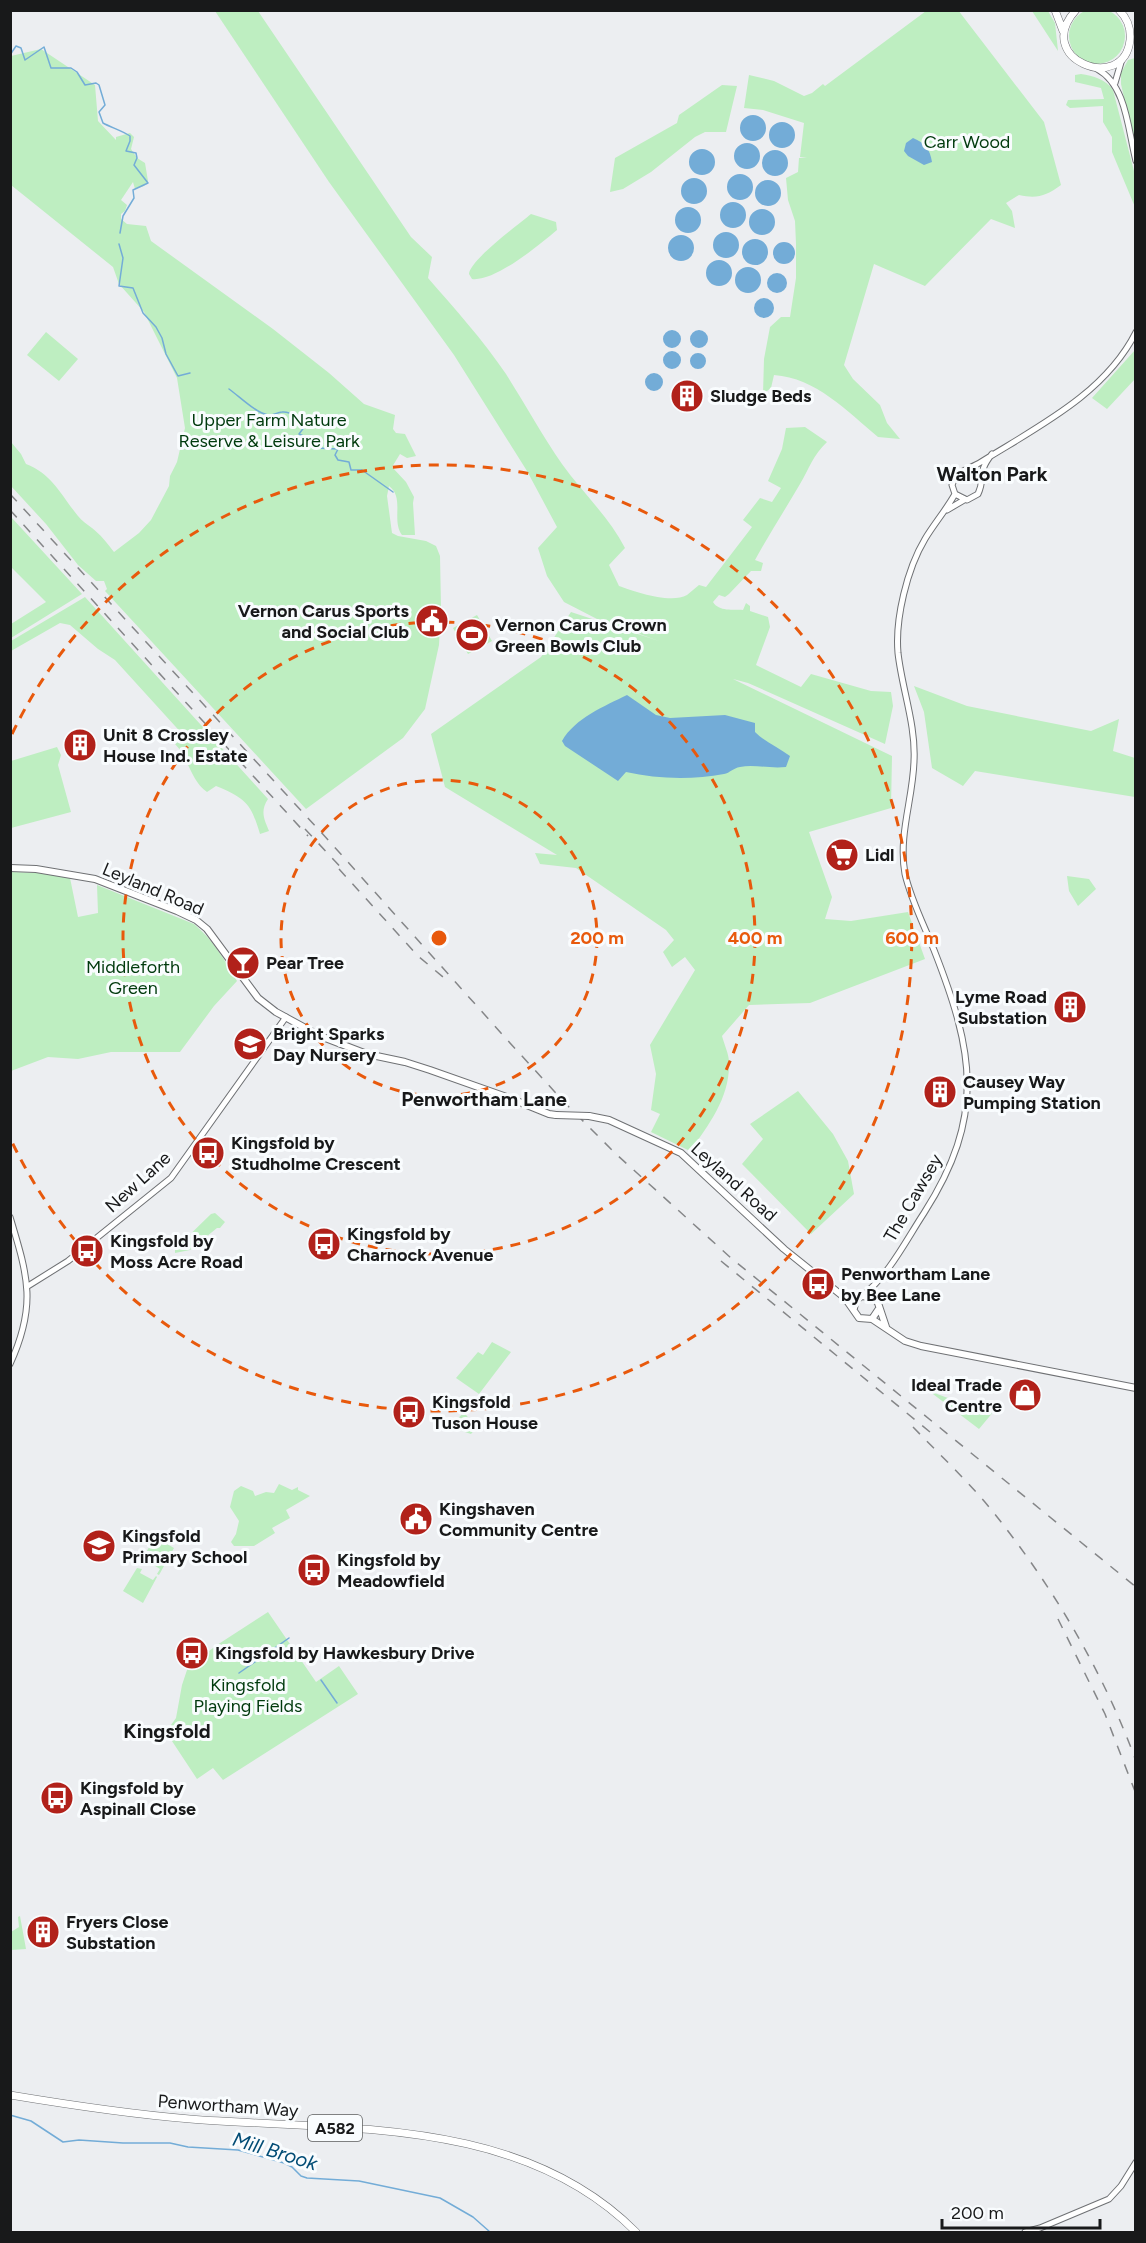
<svg xmlns="http://www.w3.org/2000/svg" width="1146" height="2243" font-family="Figtree,sans-serif">
  <style>
    .green { fill: #beeec1 }
    .water { fill: #73acd7 }
    .lines { fill: none; stroke-linecap: round; stroke-linejoin: round }
    .stream { stroke: #73acd7; stroke-width: 1.5 }
    .tertiary-casing { stroke: #6f7174; stroke-width: 7 }
    .secondary-casing { stroke: #6f7174; stroke-width: 8 }
    .trunk-casing { stroke: #6f7174; stroke-width: 8 }
    .tertiary { stroke: #fff; stroke-width: 5 }
    .secondary { stroke: #fff; stroke-width: 6 }
    .trunk { stroke: #fff; stroke-width: 7 }
    .rail { stroke: #858688; stroke-width: 1.5; stroke-dasharray: 10 10; stroke-linecap: butt }
    .secondary-bridge-casing { stroke: #6f7174; stroke-width: 8; stroke-linecap: butt }
    .secondary-bridge { stroke: #fff; stroke-width: 6 }
    .ring { fill: none; stroke: #e8590c; stroke-width: 3; stroke-dasharray: 10 8 }
    .labels { text-anchor: middle; dominant-baseline: central; stroke-width: 6; stroke-linejoin: round; paint-order: stroke }
    .shield { fill: #f9fcfe; stroke: #5c5d5e; stroke-width: 1.5 }
    .shield-label { font-size: 16px; font-weight: bold; fill: #18191a }
    .park-label { font-size: 18px; fill: #003a0d; stroke: #f9fcfe }
    .poi-label { font-size: 18px; font-weight: bold; fill: #18191a; stroke: #f9fcfe; text-anchor: start }
    .street-label { font-size: 18px; fill: #18191a; stroke: #f9fcfe }
    .neighbourhood-label { font-size: 20px; font-weight: bold; fill: #18191a; stroke: #f9fcfe }
    .water-label { font-size: 20px; font-style: italic; fill: #024c75; stroke: #f9fcfe }
    .centre { fill: #e8590c; stroke: #f9fcfe; stroke-width: 3 }
    .ring-label { font-size: 18px; text-anchor: middle; font-weight: bold; fill: #e8590c; stroke: #f9fcfe; stroke-width: 6; stroke-linejoin: round; paint-order: stroke }
  </style>
  <rect width="100%" height="100%" fill="#eceef1"/>
  <path class="green" d="M1069 36a28 28 0 1 1 56 0a28 28 0 1 1-56 0Z
    M958 10 1044 122 1061 185C1046 196 1037 199 1019 195L1006 203 1012 211 1015 228 991 219 925 286 874 264 844 365 853 379 880 405 887 423 900 439 878 437C847 411 816 378 774 375L771 388 763 394 764 359 770 327 781 317H790L796 278V244L795 221 788 200 786 178 798 172 799 158H807L800 157 804 123 763 110 744 108 749 75 774 81 804 96 812 93 823 84 825 86 926 11Z
    M215 11H258L411 237 432 257 428 278C455 309 483 340 506 374 525 404 542 435 562 464 582 492 609 517 625 548L609 565 619 586C635 592 671 604 687 595 691 592 695 588 699 585L706 587 752 527 743 520 760 498 772 502 781 488 768 481 782 449 786 428 805 427 827 442C813 455 809 469 800 484 785 510 769 534 755 560L763 563 761 571H751L729 594 725 597 719 595 713 602C719 612 733 609 743 610L746 603 750 606V611L768 617 770 627 756 665 801 687 811 674 871 691 891 692 893 706 885 744 748 683 733 679 892 756 891 808 809 832 832 897 825 919 851 921 908 912 925 959 810 1003 749 1005 722 1036C724 1044 729 1054 729 1063 730 1097 709 1125 690 1151L651 1132 660 1114 651 1110 656 1074 650 1045 695 970 685 957 672 967 663 952 674 940 666 930 576 868 540 864 535 853 557 855 445 787 431 734 541 657 571 612 659 641 597 619 564 602 547 576 538 548 557 527 527 471 454 355 329 182Z
    M1032 11H1048L1055 23 1058 51Z
    M41 49 95 85 98 121 116 140V137L130 133 134 137 131 149 137 158 145 163 148 181 144 186 135 189 133 182 121 200 127 205 125 211 121 214V219L127 224 146 226 151 241 273 329 329 373 364 404 395 415 393 429 396 433 405 434 416 456 407 458 400 454 392 467 406 482 414 497 413 503 415 535H402C391 520 405 498 389 486L387 496 392 533 398 536 426 541 436 546 440 556 441 608 439 645 425 709 403 738 306 809 105 591 107 589 104 581H96L78 565 46 524 11 486V442L21 454 26 464C52 474 61 495 78 516 82 521 87 524 92 528 100 534 108 544 114 552L139 533 151 520 169 486 170 476 177 462 185 428 177 378 144 312 119 284 113 267 11 185V56Z
    M1135 58V147L1121 84V73L1128 60Z
    M1081 74C1093 76 1106 79 1113 90L1135 175V207L1112 152V137L1103 122V106L1070 108 1066 105 1068 100 1104 99 1101 88 1075 82V75Z
    M722 85 737 86 726 132H705L695 137 651 172 623 189 610 192 615 158 677 123 679 115Z
    M531 214 556 222 557 230C539 245 495 282 472 279L469 274C470 260 518 225 531 214Z
    M46 332 78 359 59 381 27 355Z
    M1135 350V379L1107 409 1092 398Z
    M11 517 82 594 11 638V624L46 602 11 567Z
    M85 597 268 799C260 811 264 819 269 831L260 834C251 803 245 798 216 786L207 792C190 780 189 758 175 744L185 737 115 660 98 649 70 625 60 623 11 651V641Z
    M477 615 492 641 468 654 453 628Z
    M914 686 967 706 1091 731 1119 719 1113 751 1135 758V797L975 771 963 786 932 768 924 712Z
    M57 747 61 755 58 765 71 812 11 828V761Z
    M11 872 40 873 70 878 78 917 98 913 97 885 194 924C213 940 224 959 237 981L214 1006 180 1052H111L78 1059 48 1057 11 1071Z
    M1067 876 1089 879 1096 889 1078 906 1069 891Z
    M798 1091 833 1134 848 1161 854 1194 811 1234 742 1164 763 1139 750 1124Z
    M215 1213 225 1222 220 1228H217L190 1250 175 1253V1249L211 1214Z
    M492 1342 511 1352 479 1394 456 1378 478 1352 483 1355Z
    M929 1391 956 1401 993 1406 994 1411 979 1429Z
    M464 1412 476 1428 471 1434 450 1427Z
    M279 1484 292 1490 298 1487V1490L310 1496 286 1510 290 1518 272 1528 275 1533 254 1546H234L231 1542 236 1534 239 1521 230 1507 234 1491 241 1486 253 1491 255 1496 266 1492 274 1493Z
    M155 1537 174 1548 159 1575 157 1574 160 1569 147 1561 144 1565 141 1561Z
    M137 1568 142 1569 140 1573 153 1580 156 1576 157 1577 143 1603 123 1591Z
    M268 1612 316 1682 339 1666 358 1694 223 1780 213 1768 197 1779 166 1732 176 1718 182 1685 188 1667 217 1645Z
    M20 1916 26 1949 11 1950V1932L19 1927 18 1917Z"/>
  <path class="water" d="M740 128a13 13 0 1 1 26 0a13 13 0 1 1-26 0Z
    M769 135a13 13 0 1 1 26 0a13 13 0 1 1-26 0Z
    M913 138C925 143 930 149 932 162L924 165 908 156 904 151 906 143Z
    M734 156a13 13 0 1 1 26 0a13 13 0 1 1-26 0Z
    M689 162a13 13 0 1 1 26 0a13 13 0 1 1-26 0Z
    M762 163a13 13 0 1 1 26 0a13 13 0 1 1-26 0Z
    M727 187a13 13 0 1 1 26 0a13 13 0 1 1-26 0Z
    M681 191a13 13 0 1 1 26 0a13 13 0 1 1-26 0Z
    M755 193a13 13 0 1 1 26 0a13 13 0 1 1-26 0Z
    M720 215a13 13 0 1 1 26 0a13 13 0 1 1-26 0Z
    M675 220a13 13 0 1 1 26 0a13 13 0 1 1-26 0Z
    M749 222a13 13 0 1 1 26 0a13 13 0 1 1-26 0Z
    M713 245a13 13 0 1 1 26 0a13 13 0 1 1-26 0Z
    M668 248a13 13 0 1 1 26 0a13 13 0 1 1-26 0Z
    M742 252a13 13 0 1 1 26 0a13 13 0 1 1-26 0Z
    M773 253a11 11 0 1 1 22 0a11 11 0 1 1-22 0Z
    M706 273a13 13 0 1 1 26 0a13 13 0 1 1-26 0Z
    M735 280a13 13 0 1 1 26 0a13 13 0 1 1-26 0Z
    M767 283a10 10 0 1 1 20 0a10 10 0 1 1-20 0Z
    M754 308a10 10 0 1 1 20 0a10 10 0 1 1-20 0Z
    M690 339a9 9 0 1 1 18 0a9 9 0 1 1-18 0Z
    M663 339a9 9 0 1 1 18 0a9 9 0 1 1-18 0Z
    M663 360a9 9 0 1 1 18 0a9 9 0 1 1-18 0Z
    M690 361a8 8 0 1 1 16 0a8 8 0 1 1-16 0Z
    M645 382a9 9 0 1 1 18 0a9 9 0 1 1-18 0Z
    M627 695 656 715 670 718 725 715 755 723V732C765 742 778 747 790 756L786 767C770 769 754 764 740 767 733 768 730 773 724 774 692 780 657 779 626 772L618 781 565 746 562 741C575 718 605 706 627 695Z"/>
  <g class="lines">
    <path class="stream" d="M10 55 16 46 21 48 25 60 44 47 51 68H71L77 72 85 85 96 83 99 85 105 105 99 112 103 123C110 127 123 131 130 136V141L126 151 136 153 137 158 134 165 148 183 133 190 134 198 123 216 120 233
      M119 244 123 258 119 286 133 288 143 313 156 327 162 338 166 354 178 376 190 373
      M229 389C240 397 256 413 268 415 273 416 277 412 282 412 290 411 302 419 305 426L299 434 308 438 317 448 338 449 335 455 338 460 349 462 351 470H362L393 492
      M239 1673 289 1638
      M321 1680 337 1703
      M10 2115 31 2121 63 2142 79 2140 123 2143H170L188 2147 238 2150 284 2163 292 2167 301 2176 307 2178 359 2181 440 2198 473 2217 490 2232"/>
    <g class="tertiary-casing">
      <path id="tertiary" d="M1097 69C1127 85 1128 131 1136 161
        M1115 83 1122 59
        M992 454C976 474 986 477 978 494L967 500 955 494 952 485 956 475C963 470 973 467 981 462 1037 427 1105 394 1136 332
        M947 510 964 500
        M10 1217C28 1277 37 1305 10 1364
        M28 1286 68 1261 171 1178 286 1017
        M862 1296C889 1275 905 1242 924 1213 986 1116 974 1052 934 950 924 925 911 900 905 874 898 835 913 799 914 761 916 725 902 689 898 653 895 619 907 569 925 539 934 524 946 510 955 494
        M1025 2232 1040 2228 1109 2199 1121 2186 1136 2162"/>
    </g>
    <g class="secondary-casing">
      <path id="secondary" d="M10 868 36 869 95 879 177 911 196 920 207 929 258 998 276 1012 320 1036 367 1054 405 1062 430 1070 512 1099 549 1114 556 1115
        M589 1116 609 1120 681 1153 784 1249 845 1298 859 1318 872 1319 878 1310
        M854 1308 856 1300 862 1296 874 1298 878 1303 886 1327
        M872 1319 905 1341 921 1346 1136 1388"/>
    </g>
    <g class="trunk-casing">
      <path id="trunk" d="M1055 10 1063 31
        M1076 10C1031 59 1124 95 1130 40 1131 29 1127 18 1119 10
        M10 2095C70 2105 130 2114 190 2119 340 2131 520 2115 636 2232"/>
    </g>
    <use href="#tertiary" class="tertiary"/>
    <use href="#secondary" class="secondary"/>
    <use href="#trunk" class="trunk"/>
    <path class="rail" d="M10 494 330 842 510 1043 565 1103 616 1154 731 1258 1136 1587
      M10 510 308 836
      M305 829 346 873
      M339 869 418 956 443 977
      M721 1261 930 1432
      M913 1427C940 1455 969 1482 994 1513 1053 1587 1103 1671 1136 1761
      M1058 1619 1105 1714 1136 1794"/>
    <g class="secondary-bridge-casing">
      <path id="secondary-bridge" d="M556 1115 589 1116"/>
    </g>
    <use href="#secondary-bridge" class="secondary-bridge"/>
  </g>
  <g class="ring">
    <circle cx="439" cy="938" r="158"/>
    <circle cx="439" cy="938" r="316"/>
    <path d="M12 734A473 473 0 1 1 12 1142"/>
  </g>
  <defs>
    <g id="building-disc" transform="scale(1.725)"><circle r="9.5" fill="#b1211a" stroke="#f9fcfe"/><path d="M-4-6H4V6H1V3H-1V6H-4ZM-2.5-4.3h1.7v1.8h-1.7ZM.8-4.3h1.7v1.8H.8ZM-2.5-1h1.7V.8h-1.7ZM.8-1h1.7V.8H.8Z" fill="#fff"/></g>
    <g id="civic-disc" transform="scale(1.725)"><circle r="9.5" fill="#b1211a" stroke="#f9fcfe"/><path d="M-.6-6.5H3V-4.5H.6V-3L4-1V1h2V6H-6V1h2V-1L-.6-3ZM-1.2 2.5V6h2.4V2.5Z" fill="#fff"/></g>
    <g id="stadium-disc" transform="scale(1.725)"><circle r="9.5" fill="#b1211a" stroke="#f9fcfe"/><path d="M0-5a6.5 5 0 1 0 0 10a6.5 5 0 1 0 0-10ZM-3.5-1.8h7v3.6h-7Z" fill="#fff"/></g>
    <g id="supermarket-disc" transform="scale(1.725)"><circle r="9.5" fill="#b1211a" stroke="#f9fcfe"/><path d="M-6-5.5h2.5l.6 2H6L4.5 2H-2.5L-4.4-4H-6ZM-1.5 3.2a1.3 1.3 0 1 0 .1 0ZM3 3.2a1.3 1.3 0 1 0 .1 0Z" fill="#fff"/></g>
    <g id="bar-disc" transform="scale(1.725)"><circle r="9.5" fill="#b1211a" stroke="#f9fcfe"/><path d="M-6-5H6L.8 .8V4.5H3.5V6h-7V4.5H-.8V.8Z" fill="#fff"/></g>
    <g id="school-disc" transform="scale(1.725)"><circle r="9.5" fill="#b1211a" stroke="#f9fcfe"/><path d="M0-5L7-2L0 1L-7-2ZM-4 1L0 2.5L4 1V4Q0 6-4 4Z" fill="#fff"/></g>
    <g id="bus-disc" transform="scale(1.725)"><circle r="9.5" fill="#b1211a" stroke="#f9fcfe"/><path d="M-5-6H5V4H4V6H2V4H-2V6H-4V4H-5ZM-3.5-4V0h7V-4ZM-3.5 1.2v1.5H-2V1.2ZM2 1.2v1.5H3.5V1.2Z" fill="#fff"/></g>
    <g id="shop-disc" transform="scale(1.725)"><circle r="9.5" fill="#b1211a" stroke="#f9fcfe"/><path d="M-5-2.5h2.3a2.7 3.5 0 0 1 5.4 0H5L5.5 6h-11ZM-1.5-2.5h3a1.5 2.3 0 0 0-3 0Z" fill="#fff"/></g>
  </defs>
  <g fill-rule="evenodd">
    <use href="#building-disc" x="687" y="396"/>
    <use href="#civic-disc" x="432" y="621"/>
    <use href="#stadium-disc" x="472" y="635"/>
    <use href="#building-disc" x="80" y="745"/>
    <use href="#supermarket-disc" x="842" y="855"/>
    <use href="#bar-disc" x="243" y="963"/>
    <use href="#building-disc" x="1070" y="1007"/>
    <use href="#school-disc" x="250" y="1044"/>
    <use href="#building-disc" x="940" y="1092"/>
    <use href="#bus-disc" x="208" y="1153"/>
    <use href="#bus-disc" x="324" y="1244"/>
    <use href="#bus-disc" x="87" y="1251"/>
    <use href="#bus-disc" x="818" y="1284"/>
    <use href="#shop-disc" x="1025" y="1395"/>
    <use href="#bus-disc" x="409" y="1412"/>
    <use href="#civic-disc" x="416" y="1519"/>
    <use href="#school-disc" x="99" y="1546"/>
    <use href="#bus-disc" x="314" y="1570"/>
    <use href="#bus-disc" x="192" y="1653"/>
    <use href="#bus-disc" x="57" y="1798"/>
    <use href="#building-disc" x="43" y="1932"/>
  </g>
  <g class="labels">
    <rect class="shield" x="308" y="2115" width="54" height="26" rx="4.5"/>
    <g class="shield-label">
      <text x="335" y="2128">A582</text>
    </g>
    <g class="park-label">
      <text x="967" y="142">Carr Wood</text>
      <text x="269" y="420">Upper Farm Nature<tspan x="269" dy="21">Reserve &amp; Leisure Park</tspan></text>
      <text x="133" y="967">Middleforth<tspan x="133" dy="21">Green</tspan></text>
      <text x="248" y="1685">Kingsfold<tspan x="248" dy="21">Playing Fields</tspan></text>
    </g>
    <g class="poi-label">
      <text x="710" y="396">Sludge Beds</text>
      <text x="409" y="611" text-anchor="end">Vernon Carus Sports<tspan x="409" dy="21">and Social Club</tspan></text>
      <text x="495" y="625">Vernon Carus Crown<tspan x="495" dy="21">Green Bowls Club</tspan></text>
      <text x="103" y="735">Unit 8 Crossley<tspan x="103" dy="21">House Ind. Estate</tspan></text>
      <text x="865" y="855">Lidl</text>
      <text x="266" y="963">Pear Tree</text>
      <text x="1047" y="997" text-anchor="end">Lyme Road<tspan x="1047" dy="21">Substation</tspan></text>
      <text x="273" y="1034">Bright Sparks<tspan x="273" dy="21">Day Nursery</tspan></text>
      <text x="963" y="1082">Causey Way<tspan x="963" dy="21">Pumping Station</tspan></text>
      <text x="231" y="1143">Kingsfold by<tspan x="231" dy="21">Studholme Crescent</tspan></text>
      <text x="347" y="1234">Kingsfold by<tspan x="347" dy="21">Charnock Avenue</tspan></text>
      <text x="110" y="1241">Kingsfold by<tspan x="110" dy="21">Moss Acre Road</tspan></text>
      <text x="841" y="1274">Penwortham Lane<tspan x="841" dy="21">by Bee Lane</tspan></text>
      <text x="1002" y="1385" text-anchor="end">Ideal Trade<tspan x="1002" dy="21">Centre</tspan></text>
      <text x="432" y="1402">Kingsfold<tspan x="432" dy="21">Tuson House</tspan></text>
      <text x="439" y="1509">Kingshaven<tspan x="439" dy="21">Community Centre</tspan></text>
      <text x="122" y="1536">Kingsfold<tspan x="122" dy="21">Primary School</tspan></text>
      <text x="337" y="1560">Kingsfold by<tspan x="337" dy="21">Meadowfield</tspan></text>
      <text x="215" y="1653">Kingsfold by Hawkesbury Drive</text>
      <text x="80" y="1788">Kingsfold by<tspan x="80" dy="21">Aspinall Close</tspan></text>
      <text x="66" y="1922">Fryers Close<tspan x="66" dy="21">Substation</tspan></text>
    </g>
    <g class="street-label">
      <text transform="translate(153 889) rotate(23)">Leyland Road</text>
      <text transform="translate(138 1182) rotate(-42)">New Lane</text>
      <text transform="translate(734 1182) rotate(42)">Leyland Road</text>
      <text transform="translate(913 1198) rotate(-60)">The Cawsey</text>
      <text transform="translate(228 2106) rotate(4)">Penwortham Way</text>
    </g>
    <g class="neighbourhood-label">
      <text x="992" y="474">Walton Park</text>
      <text x="484" y="1099">Penwortham Lane</text>
      <text x="167" y="1731">Kingsfold</text>
    </g>
    <g class="water-label">
      <text transform="translate(275 2151) rotate(17)">Mill Brook</text>
    </g>
  </g>
  <circle cx="439" cy="938" r="9" class="centre"/>
  <g class="ring-label">
    <text x="597" y="944">200 m</text>
    <text x="755" y="944">400 m</text>
    <text x="912" y="944">600 m</text>
  </g>
  <rect width="1146" height="2243" fill="none" stroke="#18191a" stroke-width="24"/>
  <path d="M942 2219v9h158v-9" fill="none" stroke="#18191a" stroke-width="3"/>
  <text x="951" y="2219" font-size="18" fill="#18191a" stroke="#f9fcfe" stroke-width="4.5" paint-order="stroke">200 m</text>
</svg>
